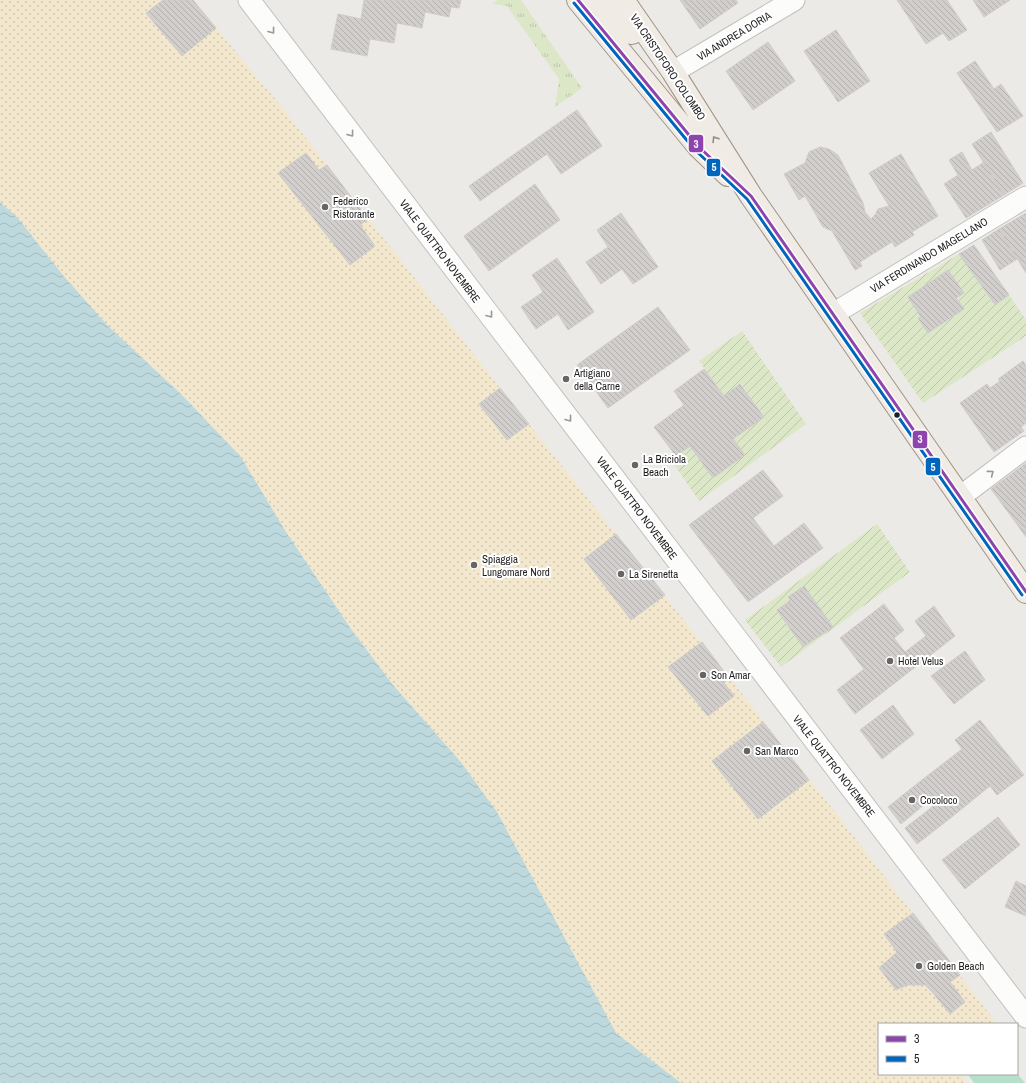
<svg xmlns="http://www.w3.org/2000/svg" width="1026" height="1083" font-family="'Archivo Narrow',sans-serif">
  <style>
    .grass { fill: url(#grass-tufts) }
    .sand { fill: url(#sand-dots) }
    .garden { fill: url(#garden-furrows); fill-rule: evenodd }
    .pitch { fill: #b6e0ca }
    .water { fill: url(#water-waves) }
    .building { fill: url(#building-back-hatch); stroke: #cfccc9 }
    .lines { fill: none; stroke-linecap: round; stroke-linejoin: round }
    .street-casing { stroke: #c2c1bf; stroke-width: 23 }
    .primary-casing { stroke: #a19586; stroke-width: 24 }
    .street { stroke: #fcfcfb; stroke-width: 21 }
    .primary { stroke: #f0ebe5; stroke-width: 22 }
    .bus-1-casing { stroke: #fff; stroke-width: 6 }
    .bus-2-casing { stroke: #fff; stroke-width: 6 }
    .bus-1 { stroke: #8e44ad; stroke-width: 3 }
    .bus-2 { stroke: #0065bd; stroke-width: 3 }
    .oneway { stroke: #989898 }
    .oneway2 { stroke: #928f8b }
    .poi-dot { fill: #666564; stroke: #fff; stroke-width: 1.5 }
    .bus-dot { fill: #1e1e1e; stroke: #fff; stroke-width: 1.5 }
    .labels { text-anchor: middle; dominant-baseline: central; stroke-width: 4; stroke-linejoin: round; paint-order: stroke }
    .street-label { font-size: 11px; fill: #1e1e1e; stroke: #fff }
    .poi-label { font-size: 11px; fill: #1e1e1e; stroke: #fff; text-anchor: start }
    .line-badge { stroke: #fff; stroke-width: 1.5 }
    .badge-label { font-size: 11px; text-anchor: middle; font-weight: bold; fill: #fff }
  </style>
  <defs>
    <pattern id="grass-tufts" width="24" height="20" patternUnits="userSpaceOnUse"><rect width="24" height="20" fill="#dce7c8"/><path d="M3 7l-1-3M5 7V3M7 7l1-3M15 17l-1-3M17 17v-4M19 17l1-3" fill="none" stroke="#bcc6ab"/></pattern>
    <pattern id="sand-dots" width="8" height="8" patternUnits="userSpaceOnUse"><rect width="8" height="8" fill="#f3e8ce"/><path d="M2 2h.1M6 6h.1" fill="none" stroke="#d0c7b0" stroke-width="1.8" stroke-linecap="round"/></pattern>
    <pattern id="garden-furrows" width="10" height="10" patternUnits="userSpaceOnUse"><rect width="10" height="10" fill="#dce7c8"/><path d="M-1 1l2-2M0 10L10 0M9 11l2-2" fill="none" stroke="#bcc6ab"/></pattern>
    <pattern id="water-waves" width="16" height="10" patternUnits="userSpaceOnUse"><rect width="16" height="10" fill="#bdd9dd"/><path d="M0 5q4-4 8 0t8 0" fill="none" stroke="#a2babd"/></pattern>
    <pattern id="building-back-hatch" width="6" height="6" patternUnits="userSpaceOnUse"><rect width="6" height="6" fill="#d1cecc"/><path d="M-1 5l2 2M0 0l6 6M5-1l2 2" fill="none" stroke="#b3b0af"/></pattern>
  </defs>
  <rect width="100%" height="100%" fill="#eceae7"/>
  <path class="grass" d="M498 0H521L582 88 555 107 559 79 507 6 492 4Z"/>
  <path class="sand" d="M0 0H193L281 106 500 388 479 404 507 440 529 424 843 822 997 1024H879V1074H960L967 1083H681L616 1033 497 812 460 761 393 685 351 629 286 532 241 457 182 395 108 326 62 274 17 217 0 202Z"/>
  <path class="garden" d="M959 254 994 305 1009 295 1026 320V336L923 403 860 313ZM948 270 963 293 956 298 964 309 929 333 919 319 921 317 908 297Z
    M742 331 806 424 699 501 671 460 690 446 714 478 745 455 733 439 764 417 741 384 724 396 699 361Z
    M877 524 910 572 781 667 745 620ZM804 586 832 627 803 647 777 610 791 600 789 597Z"/>
  <path class="pitch" d="M1017 1073 1025 1083H974L969 1076 972 1074H1017Z"/>
  <path class="water" d="M0 202 17 217 62 274 108 326 182 395 241 457 286 532 351 629 393 685 460 761 497 812 616 1033 681 1083H0Z"/>
  <path class="building" d="M163 0H193L216 28 182 56 146 13Z
    M364 0H461L459 8 451 7 449 17 425 12 422 28 397 23 394 43 370 39 367 56 331 49 338 14 361 19Z
    M680 0H736L738 3 700 29Z
    M897 0H947L967 30 949 41 943 33 926 44Z
    M973 0H1010L984 17Z
    M836 30 870 81 838 102 804 51Z
    M768 42 795 81 753 110 726 71Z
    M975 61 994 89 1001 84 1023 116 997 132 957 73Z
    M577 110 602 146 561 174 547 154 480 201 469 186Z
    M991 132 1023 183 1004 195 972 144Z
    M820 147 829 149 838 155 863 203 865 212 871 219 875 215 878 209 889 206 869 173 901 154 938 216 912 232 914 235 895 247 892 242 860 262 862 266 855 270 832 231 823 227 805 196 799 200 784 174 805 163 809 152Z
    M962 152 972 170 984 162 1004 195 966 218 944 184 958 175 949 160Z
    M306 153 319 170 327 165 368 219 360 225 375 246 350 265 278 173Z
    M535 184 560 220 489 271 464 236Z
    M621 213 658 267 633 284 622 269 601 284 586 262 608 247 597 230Z
    M1026 213V273L999 229Z
    M999 229 1017 259 1000 270 982 240Z
    M974 245 1009 295 995 305 959 254Z
    M557 258 594 312 568 330 558 314 536 329 521 307 543 292 532 275Z
    M948 270 964 293 956 298 964 309 928 333 918 318 921 317 908 297Z
    M658 307 690 350 608 408 577 365Z
    M1023 361 1026 366V423L1021 427 1024 431 994 452 960 403 987 384 990 388 1000 381 998 379Z
    M704 369 724 396 740 384 764 417 733 439 745 455 713 478 690 446 676 456 654 427 684 405 674 391Z
    M500 388 529 424 507 440 479 404Z
    M1026 463V516L1016 523 991 489Z
    M763 470 783 496 753 518 774 546 804 523 823 548 748 602 689 525Z
    M1026 516V537L1016 523Z
    M616 534 665 595 631 620 584 559Z
    M804 586 833 627 803 647 777 610 791 600 788 597Z
    M884 604 904 630 894 638 905 652 926 636 915 621 934 606 955 636 855 714 837 690 864 669 840 638Z
    M702 642 729 678 724 683 734 696 708 716 668 667Z
    M965 651 985 680 954 704 931 676Z
    M893 705 914 734 882 759 860 730Z
    M980 720 1024 775 997 795 990 786 948 820 918 783 962 749 955 740Z
    M763 722 809 780 758 819 712 761Z
    M918 783 931 799 901 824 888 807Z
    M936 804 948 820 917 844 905 828Z
    M998 817 1020 845 965 889 942 860Z
    M1016 881 1026 886V916L1005 907Z
    M913 913 960 975 950 982 965 1002 950 1014 933 993 925 985H907L896 990 879 968 897 952 884 934Z"/>
  <g class="lines">
    <g class="street-casing">
      <path id="street" d="M249 0 1026 1017
        M673 72 794 0
        M833 314 1026 197
        M960 497 1026 447"/>
    </g>
    <g class="primary-casing">
      <path id="primary" d="M578 0 698 146 728 175
        M602 0 632 33
        M623 0 673 72 751 196 1026 592"/>
    </g>
    <use href="#street" class="street"/>
    <use href="#primary" class="primary"/>
    <g class="bus-1-casing">
      <path id="bus-1" d="M578 0 698 146 751 196 1026 592"/>
    </g>
    <g class="bus-2-casing">
      <path id="bus-2" d="M574 3 694 149 747 199 1022 595"/>
    </g>
    <use href="#bus-1" class="bus-1"/>
    <use href="#bus-2" class="bus-2"/>
  </g>
  <defs><path id="oneway-chevron" d="M-2-3.5L2.5 0L-2 3.5" fill="none" stroke-width="1.6" stroke-linecap="round" stroke-linejoin="round"/></defs>
  <g class="oneway">
    <use href="#oneway-chevron" transform="translate(272 31) rotate(53)"/>
    <use href="#oneway-chevron" transform="translate(351 134) rotate(53)"/>
    <use href="#oneway-chevron" transform="translate(490 315) rotate(52)"/>
    <use href="#oneway-chevron" transform="translate(569 419) rotate(52)"/>
    <use href="#oneway-chevron" transform="translate(991 473) rotate(-37)"/>
  </g>
  <use class="oneway2" href="#oneway-chevron" transform="translate(715 139) rotate(-122)"/>
  <g class="poi-dot">
    <circle cx="325" cy="207" r="4"/>
    <circle cx="566" cy="379" r="4"/>
    <circle cx="635" cy="465" r="4"/>
    <circle cx="474" cy="565" r="4"/>
    <circle cx="621" cy="574" r="4"/>
    <circle cx="890" cy="661" r="4"/>
    <circle cx="703" cy="675" r="4"/>
    <circle cx="747" cy="751" r="4"/>
    <circle cx="912" cy="800" r="4"/>
    <circle cx="919" cy="966" r="4"/>
  </g>
  <circle class="bus-dot" cx="897" cy="415" r="3.5"/>
  <g class="labels">
    <g class="street-label">
      <text transform="translate(734 36) rotate(-31)">VIA ANDREA DORIA</text>
      <text transform="translate(668 67) rotate(56)">VIA CRISTOFORO COLOMBO</text>
      <text transform="translate(440 251) rotate(53)">VIALE QUATTRO NOVEMBRE</text>
      <text transform="translate(929 255) rotate(-31)">VIA FERDINANDO MAGELLANO</text>
      <text transform="translate(637 508) rotate(53)">VIALE QUATTRO NOVEMBRE</text>
      <text transform="translate(834 766) rotate(52)">VIALE QUATTRO NOVEMBRE</text>
    </g>
    <g class="poi-label">
      <text x="333" y="201">Federico<tspan x="333" dy="13">Ristorante</tspan></text>
      <text x="574" y="373">Artigiano<tspan x="574" dy="13">della Carne</tspan></text>
      <text x="643" y="459">La Briciola<tspan x="643" dy="13">Beach</tspan></text>
      <text x="482" y="559">Spiaggia<tspan x="482" dy="13">Lungomare Nord</tspan></text>
      <text x="629" y="574">La Sirenetta</text>
      <text x="898" y="661">Hotel Velus</text>
      <text x="711" y="675">Son Amar</text>
      <text x="755" y="751">San Marco</text>
      <text x="920" y="800">Cocoloco</text>
      <text x="927" y="966">Golden Beach</text>
    </g>
  </g>
  <g class="line-badge">
    <rect x="688" y="134" width="16" height="19" rx="4" fill="#8e44ad"/>
    <rect x="706" y="158" width="15" height="19" rx="4" fill="#0065bd"/>
    <rect x="912" y="430" width="16" height="19" rx="4" fill="#8e44ad"/>
    <rect x="925" y="457" width="16" height="19" rx="4" fill="#0065bd"/>
  </g>
  <g class="badge-label">
    <text x="696" y="148">3</text>
    <text x="714" y="171">5</text>
    <text x="920" y="443">3</text>
    <text x="933" y="471">5</text>
  </g>
  <rect x="878" y="1023" width="140" height="52" fill="#ffffff" stroke="#a5a5a5"/>
  <rect x="886" y="1036" width="20" height="6" fill="#8e44ad" stroke="#a5a5a5"/>
  <text x="914" y="1043" font-size="12" fill="#1e1e1e">3</text>
  <rect x="886" y="1056" width="20" height="6" fill="#0065bd" stroke="#a5a5a5"/>
  <text x="914" y="1063" font-size="12" fill="#1e1e1e">5</text>
</svg>
